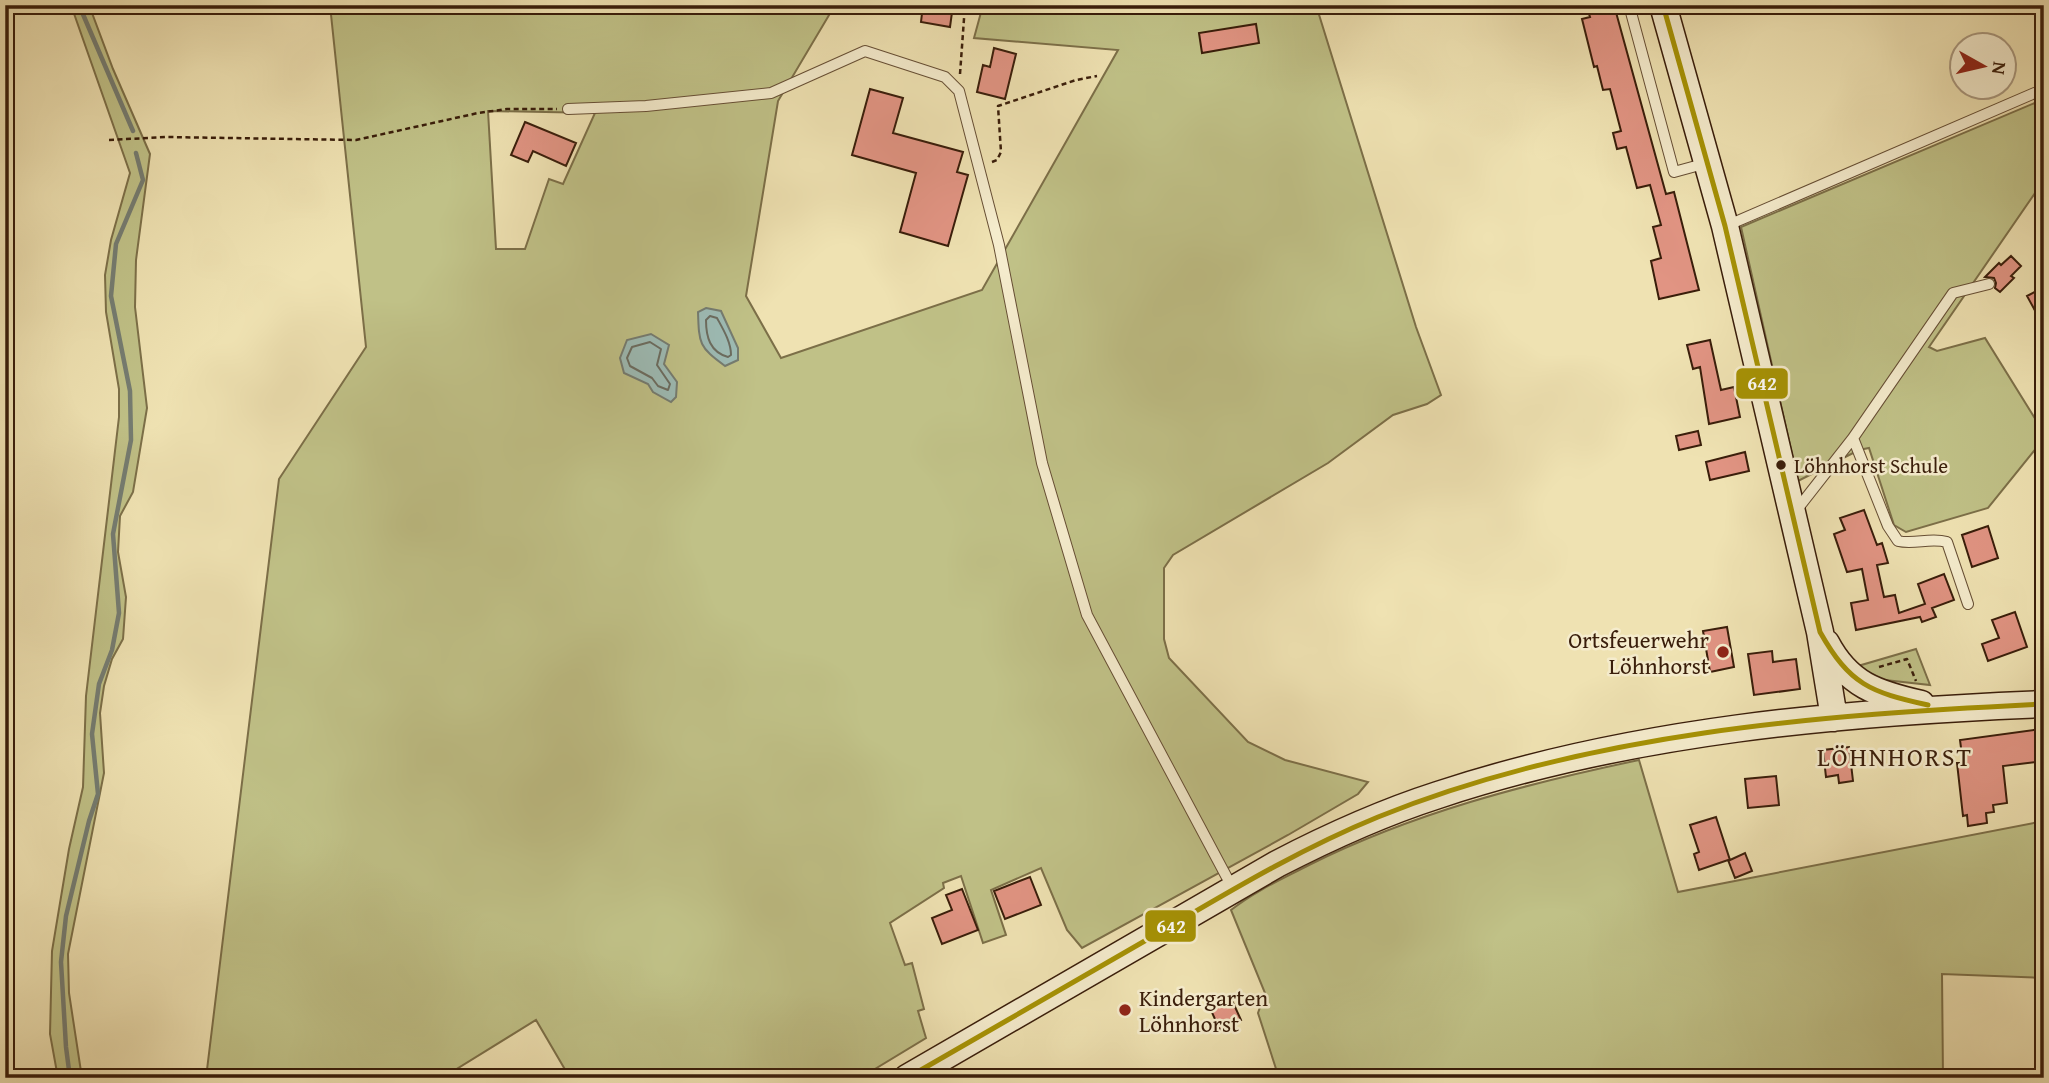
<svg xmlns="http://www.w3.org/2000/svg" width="2049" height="1083" font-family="'Gentium Book Plus',serif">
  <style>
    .green { fill: #c0c187; stroke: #7c6f48; stroke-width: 2; fill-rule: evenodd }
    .water { fill: #9dbcb6; stroke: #757c71; stroke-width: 2 }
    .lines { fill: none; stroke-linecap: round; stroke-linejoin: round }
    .shore { stroke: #6b6c60; stroke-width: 2 }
    .stream { stroke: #757c71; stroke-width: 4.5 }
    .building { fill: #e19483; stroke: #391d0a; stroke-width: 2 }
    .lane-casing { stroke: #664e34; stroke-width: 12 }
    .secondary-casing { stroke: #391d0a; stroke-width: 29 }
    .path { stroke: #391d0a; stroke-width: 2.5; stroke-dasharray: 5 3.5; stroke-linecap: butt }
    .lane { stroke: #f5eccd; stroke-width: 10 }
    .secondary { stroke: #f5eccd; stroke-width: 26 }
    .bus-1-casing { stroke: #f5eccd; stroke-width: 10 }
    .bus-1 { stroke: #a69204; stroke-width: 5 }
    .bus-dot { fill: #391d0a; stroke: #f5eccd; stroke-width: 2.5 }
    .poi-dot { fill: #8f2418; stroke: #f5eccd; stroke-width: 2.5 }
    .labels { text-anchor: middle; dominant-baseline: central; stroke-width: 5; stroke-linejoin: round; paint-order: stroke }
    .bus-label { font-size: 21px; fill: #391d0a; stroke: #f5eccd; text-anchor: start }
    .poi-label { font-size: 23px; fill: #391d0a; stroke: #f5eccd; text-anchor: end }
    .quarter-label { font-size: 26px; letter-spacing: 2px; fill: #391d0a; stroke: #f5eccd }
    .line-badge { stroke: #f5eccd; stroke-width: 2.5 }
    .badge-label { font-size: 19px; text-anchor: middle; font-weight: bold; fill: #fff }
  </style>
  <rect width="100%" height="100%" fill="#efe2b2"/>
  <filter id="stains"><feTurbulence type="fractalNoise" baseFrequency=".00286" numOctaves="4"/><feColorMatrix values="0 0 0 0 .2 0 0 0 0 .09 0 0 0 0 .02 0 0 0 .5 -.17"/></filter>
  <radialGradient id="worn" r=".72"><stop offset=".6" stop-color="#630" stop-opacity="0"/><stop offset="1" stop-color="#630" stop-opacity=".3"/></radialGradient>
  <path class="green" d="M71 5H89L113 69 150 154 136 260 135 307 147 408 133 492 120 516 118 552 126 597 123 639 112 659 104 686 100 713 104 773 68 954 69 993 82 1078H58L50 1034 52 951 69 849 83 787 86 696 119 417V389L106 312 105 275 111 240 130 173Z
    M330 5H835L778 101 746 296 781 358 982 290 1118 50 974 38 983 5H1316L1416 327 1441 395 1427 404 1393 415 1328 463 1173 555 1164 568V639L1169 658 1248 742 1285 760 1368 782 1358 794 1288 835 1082 948 1067 930 1041 868 991 890 1006 935 983 943 961 876 943 883 944 888 890 923 905 965 912 963 924 1009 918 1011 926 1038 860 1078H570L536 1020 442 1078H206L279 479 366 347ZM488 111 595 113 563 184 549 179 525 249H496Z
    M2044 99V180L1929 347 1937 351 1985 338 2044 433V461L2038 446 1988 508 1906 532 1894 525 1869 448 1859 450 1798 481 1741 227Z
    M1916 649 1930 685 1876 679 1858 666Z
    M1639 760 1678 892 2044 821V978L1942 974 1943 1078H1279L1258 1013 1265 993 1231 910C1255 891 1282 879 1309 865 1413 813 1525 784 1639 760Z"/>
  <path class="water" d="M706 308 721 311 738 348V360L725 366C699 347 699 344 698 312Z
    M651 334 669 345 664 364 677 382 676 397 671 402 653 392 648 384 624 373 620 358 627 340Z"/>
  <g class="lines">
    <path class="shore" d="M710 316 717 318C723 329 731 342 731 355L728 357C710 352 706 337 706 320Z
      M650 342 661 349 657 365 670 384 668 390 658 386 652 378 630 366 627 358 632 347Z"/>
    <path class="stream" d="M79 5 133 131
      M70 1078 66 1047 61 962 66 916 89 821 98 794 92 734 99 684 112 650 119 613 113 534 131 440 130 391 111 296 116 244 143 180 136 153"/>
  </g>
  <path class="building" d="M923 5H953L950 27 921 22Z
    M1586 5H1614L1666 194 1674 192 1699 290 1659 299 1651 261 1661 258 1653 227 1661 225 1650 185 1637 188 1626 147 1617 149 1613 133 1621 131 1610 89 1603 90 1597 66 1594 67 1582 19 1590 17Z
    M1256 24 1259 43 1202 53 1199 33Z
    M994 48 1016 54 1005 99 977 92 983 65 990 67Z
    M870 89 903 98 893 133 963 152 957 172 968 175 948 246 900 232 916 173 852 155Z
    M525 122 576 143 566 166 533 151 528 162 511 155Z
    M2011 256 2021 266 2011 276 2014 278 2000 292 1995 288 1996 283 1994 278 1985 277 1999 263 2001 265Z
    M2044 287V327L2027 296Z
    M1710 340 1721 390 1734 387 1740 417 1709 424 1700 367 1693 369 1687 345Z
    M1698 431 1701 445 1679 450 1676 436Z
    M1745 452 1749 471 1710 480 1706 462Z
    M1864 510 1877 545 1882 543 1888 563 1877 565 1884 597 1895 595 1899 613 1925 604 1918 584 1944 574 1954 600 1932 608 1936 617 1922 622 1920 617 1856 630 1851 603 1868 600 1862 569 1847 572 1834 534 1845 530 1840 518Z
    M1988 526 1998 558 1972 567 1962 535Z
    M2015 612 2027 647 1988 661 1982 644 1999 638 1992 620Z
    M1727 627 1734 667 1710 672 1703 631Z
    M1772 651 1773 662 1796 659 1800 689 1754 695 1748 654Z
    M2041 729 2044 761 2003 766 2007 803 1993 805 1994 812 1986 813 1987 823 1968 826 1967 815 1963 816 1957 763H1963L1960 740Z
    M1849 747 1853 781 1839 783 1838 775 1826 777 1823 750Z
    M1776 776 1779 805 1748 808 1745 779Z
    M1716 817 1730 860 1745 853 1752 871 1735 878 1728 860 1699 870 1694 854 1699 852 1690 825Z
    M1030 877 1041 905 1005 919 994 891Z
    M962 889 978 930 942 944 932 918 952 910 946 895Z
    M1230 996 1241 1020 1220 1030 1209 1006Z"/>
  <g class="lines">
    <g class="lane-casing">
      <path id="lane" d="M1629 5 1674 172 1707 163
        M568 109 646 106 771 93 865 51 945 77 959 91 999 245 1042 463 1087 615 1232 887
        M1726 226 2044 89
        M1853 438 1953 293 1989 284
        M1795 512 1853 438 1888 526 1898 541C1915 545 1930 537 1947 542L1968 604"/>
    </g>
    <g class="secondary-casing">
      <path id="secondary" d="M1663 5 1725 226 1820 632 1834 718
        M1826 643C1848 685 1877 694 1921 704
        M907 1078 1277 864C1329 837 1382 813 1438 795 1631 731 1841 712 2044 704"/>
    </g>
    <path class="path" d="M1135 5H1142
      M960 74 965 5
      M109 140 166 137 356 140 478 113 507 109H557
      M992 162 997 160 1001 152 998 106 1076 80 1097 76
      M1879 667 1907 659 1916 681"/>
    <use href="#lane" class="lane"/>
    <use href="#secondary" class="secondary"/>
    <g class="bus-1-casing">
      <path id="bus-1" d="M1663 5 1725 226 1820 632C1850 685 1870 692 1928 705
        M907 1078C992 1029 1077 980 1162 931 1232 890 1302 848 1378 817 1588 732 1820 715 2044 704"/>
    </g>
    <use href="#bus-1" class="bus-1"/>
  </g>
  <circle class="bus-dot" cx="1781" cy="465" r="6"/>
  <g class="poi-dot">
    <circle cx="1723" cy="652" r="7"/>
    <circle cx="1125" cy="1010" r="7"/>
  </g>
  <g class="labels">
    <g class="bus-label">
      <text x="1794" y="465">Löhnhorst Schule</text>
    </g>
    <g class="poi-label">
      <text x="1709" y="639">Ortsfeuerwehr<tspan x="1709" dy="26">Löhnhorst</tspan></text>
      <text x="1139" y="997" text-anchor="start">Kindergarten<tspan x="1139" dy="26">Löhnhorst</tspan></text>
    </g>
    <g class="quarter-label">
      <text x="1895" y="756">LÖHNHORST</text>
    </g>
  </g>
  <g class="line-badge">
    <rect x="1735" y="367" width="54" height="33" rx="7" fill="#a69204"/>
    <rect x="1144" y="909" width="53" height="34" rx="7" fill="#a69204"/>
  </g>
  <g class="badge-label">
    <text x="1762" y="390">642</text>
    <text x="1171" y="933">642</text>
  </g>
  <rect width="2049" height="1083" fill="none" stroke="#efe2b2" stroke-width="28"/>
  <rect x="7" y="7" width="2035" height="1069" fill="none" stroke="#391d0a" stroke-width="3.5"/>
  <rect x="14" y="14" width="2021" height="1055" fill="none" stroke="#391d0a" stroke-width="2"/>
  <g transform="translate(1983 66) rotate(98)"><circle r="33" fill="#f5eccd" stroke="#aa997f" stroke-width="2"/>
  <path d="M0-5L12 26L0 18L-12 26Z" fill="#8f2418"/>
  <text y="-10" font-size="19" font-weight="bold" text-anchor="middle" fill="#391d0a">N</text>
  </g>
  <rect width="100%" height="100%" filter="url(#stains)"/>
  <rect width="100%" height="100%" fill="url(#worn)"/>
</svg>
